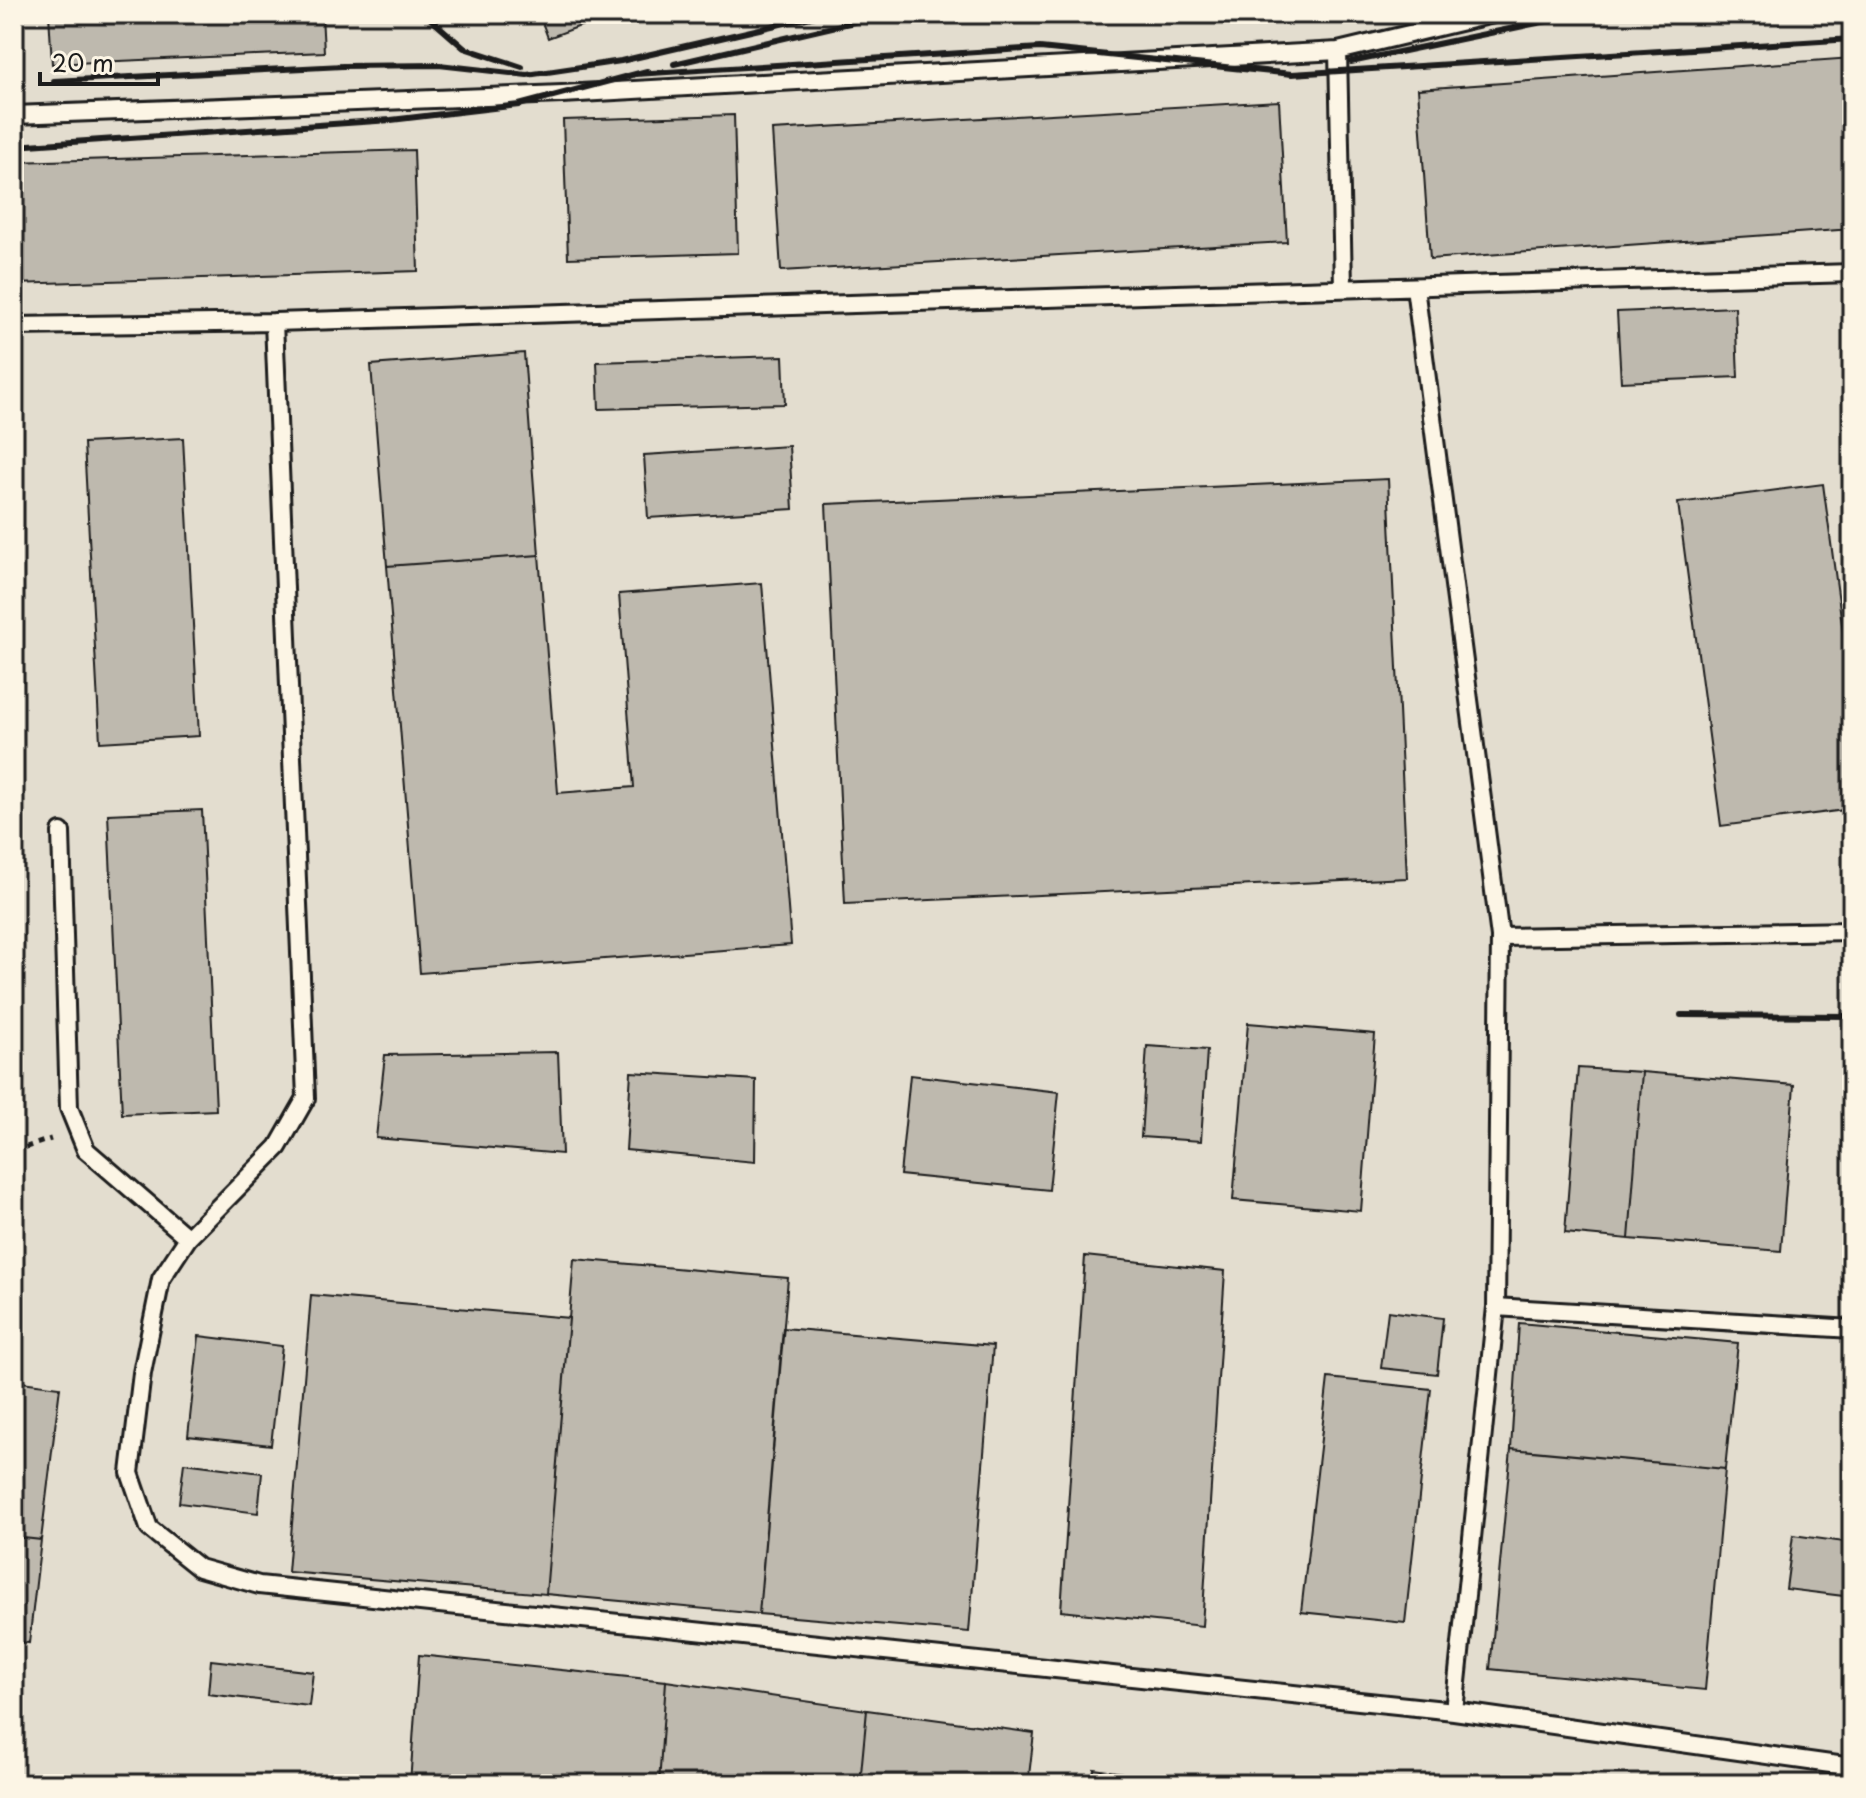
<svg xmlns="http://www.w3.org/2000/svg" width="1866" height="1798" font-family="'Playpen Sans',sans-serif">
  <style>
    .built { fill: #e3ddcf }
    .building { fill: #beb9ae; stroke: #1c1c1c; stroke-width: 2 }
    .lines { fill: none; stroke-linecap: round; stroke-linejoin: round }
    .service-casing { stroke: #1c1c1c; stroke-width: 22 }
    .path { stroke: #1c1c1c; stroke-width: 5; stroke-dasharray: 6 6; stroke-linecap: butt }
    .service { stroke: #fcf5e5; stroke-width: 16 }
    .rail { stroke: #1c1c1c; stroke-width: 6 }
  </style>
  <rect width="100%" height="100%" fill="#f3ecdd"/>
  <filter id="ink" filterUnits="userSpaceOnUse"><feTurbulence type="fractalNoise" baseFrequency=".0125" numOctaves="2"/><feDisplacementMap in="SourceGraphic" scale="16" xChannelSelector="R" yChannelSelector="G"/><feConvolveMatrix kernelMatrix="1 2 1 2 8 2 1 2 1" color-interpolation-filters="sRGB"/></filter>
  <g filter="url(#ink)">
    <path class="built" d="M14 14H1852V1784H14Z"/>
    <path class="building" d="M49 14H322L324 52 52 64Z
      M539 14H613L548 38Z
      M1852 58V229L1430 259 1418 89Z
      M1279 101 1287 242 781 271 772 130Z
      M734 115 738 253 568 258 563 120Z
      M414 150 418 271 14 284V162Z
      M1735 307 1738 377 1621 382 1617 312Z
      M524 353 539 555 387 566 371 365Z
      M783 356 785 404 599 409 597 362Z
      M183 438 199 736 100 742 84 443Z
      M789 446 793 509 648 518 644 455Z
      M1388 479 1407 878 845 904 826 504Z
      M1823 484 1852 698V809L1721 826 1678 503Z
      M539 555 558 793 634 787 619 594 762 583 791 945 420 973 387 566Z
      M202 810 216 1110 122 1114 108 814Z
      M1248 1023 1375 1034 1361 1211 1233 1200Z
      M1147 1046 1207 1050 1201 1141 1141 1137Z
      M558 1052 562 1154 376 1138 385 1055Z
      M1578 1068 1642 1072 1629 1239 1565 1233Z
      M631 1072 756 1080 755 1162 626 1150Z
      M1642 1072 1794 1085 1781 1251 1629 1239Z
      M910 1075 1059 1092 1049 1190 900 1175Z
      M1085 1256 1225 1271 1202 1626 1061 1611Z
      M574 1259 788 1278 759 1614 546 1594Z
      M311 1295 569 1318 546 1594 288 1572Z
      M1388 1311 1443 1318 1437 1374 1381 1368Z
      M1519 1323 1738 1343 1725 1469 1511 1449Z
      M783 1328 993 1346 969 1632 759 1614Z
      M199 1336 282 1346 271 1445 188 1436Z
      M1328 1378 1431 1389 1405 1623 1301 1612Z
      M14 1381 60 1387 41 1540 14 1537Z
      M1511 1449 1725 1469 1705 1690 1490 1669Z
      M184 1463 262 1473 258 1513 179 1503Z
      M1793 1535 1852 1543V1597L1786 1589Z
      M14 1537 41 1540 29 1643 14 1641Z
      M419 1655 666 1681 659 1784H410Z
      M211 1660 313 1672 309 1706 208 1694Z
      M666 1681 867 1710 860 1784H659Z
      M867 1710 1034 1733 1028 1784H860Z
      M1094 1769 1203 1784H1092Z"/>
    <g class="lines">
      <g class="service-casing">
        <path id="service" d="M1338 51 1343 287
          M14 115 562 94 1338 51 1493 14
          M1415 287 1500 937 1852 931
          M274 322 306 1098 278 1147 188 1238 161 1279 142 1373 130 1473 149 1528 199 1568 259 1585 1454 1711 1852 1767
          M14 326 274 322 1852 273
          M61 832 69 1108 86 1150 188 1238
          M1496 1307 1852 1329
          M1454 1711 1496 1307 1500 937"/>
      </g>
      <path class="path" d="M14 1151 51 1139"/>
      <use href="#service" class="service"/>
      <path class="rail" d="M425 14 464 48 522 67
        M1351 62 1581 14
        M674 64 888 14
        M636 74 1040 48 1292 74 1852 39
        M54 81 343 66 439 65 527 75 621 61 824 14
        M14 146 391 120 519 105 647 71
        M1681 1015 1852 1016"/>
    </g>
  </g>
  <rect width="1866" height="1798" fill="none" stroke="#fcf5e5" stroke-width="48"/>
  <rect x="24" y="24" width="1818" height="1750" fill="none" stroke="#1c1c1c" stroke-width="3" filter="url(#ink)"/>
  <path d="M40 72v12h118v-12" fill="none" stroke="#1c1c1c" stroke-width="4"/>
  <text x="52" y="72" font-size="24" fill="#1c1c1c" stroke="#fcf5e5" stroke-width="6" paint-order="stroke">20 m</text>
</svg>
